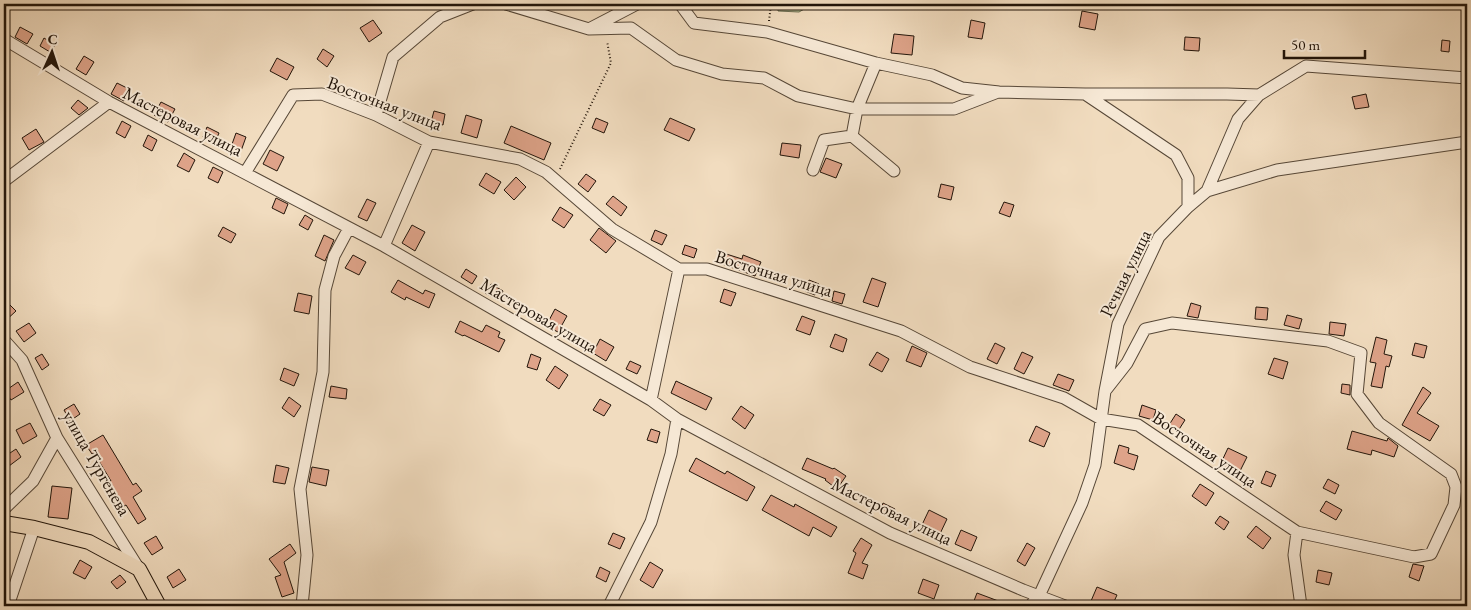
<svg xmlns="http://www.w3.org/2000/svg" width="1471" height="610" font-family="'EB Garamond',serif">
  <style>
    .green { fill: #b6c295; stroke: #6c6c50 }
    .building { fill: #dea389; stroke: #22150a }
    .lines { fill: none; stroke-linecap: round; stroke-linejoin: round }
    .minor-casing { stroke: #564737; stroke-width: 13 }
    .major-casing { stroke: #22150a; stroke-width: 16 }
    .path { stroke: #22150a; stroke-width: 2; stroke-dasharray: 1 2.5; stroke-linecap: butt }
    .minor { stroke: #f6e8d5; stroke-width: 11 }
    .major { stroke: #f1dcbf; stroke-width: 14 }
    .labels { text-anchor: middle; dominant-baseline: central; stroke-width: 4; stroke-linejoin: round; paint-order: stroke }
    .street-label { font-size: 18px; fill: #22150a; stroke: #f6e8d5 }
  </style>
  <rect width="100%" height="100%" fill="#f1dcbf"/>
  <filter id="stains"><feTurbulence type="fractalNoise" baseFrequency=".004" numOctaves="4"/><feColorMatrix values="0 0 0 0 .2 0 0 0 0 .09 0 0 0 0 .02 0 0 0 .5 -.17"/></filter>
  <radialGradient id="worn" r=".72"><stop offset=".6" stop-color="#630" stop-opacity="0"/><stop offset="1" stop-color="#630" stop-opacity=".3"/></radialGradient>
  <path class="green" d="M778 4H813L799 12 778 11Z"/>
  <path class="building" d="M1082 11 1098 14 1095 30 1079 27Z
    M373 20 382 33 369 42 360 28Z
    M971 20 985 23 982 39 968 37Z
    M20 27 33 34 27 44 15 37Z
    M894 34 914 36 912 55 891 53Z
    M1185 37 1200 38 1199 51 1184 50Z
    M44 38 55 45 50 52 40 46Z
    M1442 40 1450 41 1449 52 1441 51Z
    M323 49 334 56 327 67 317 59Z
    M84 56 94 62 86 75 76 69Z
    M277 58 294 67 287 80 270 71Z
    M117 83 131 90 124 101 111 94Z
    M1366 94 1369 107 1355 109 1352 97Z
    M78 100 88 108 79 115 71 108Z
    M161 102 175 109 168 122 154 115Z
    M434 111 445 114 443 125 431 122Z
    M466 115 482 120 477 138 461 133Z
    M596 118 608 123 604 133 592 128Z
    M670 118 695 129 689 141 664 130Z
    M122 121 131 126 125 138 116 133Z
    M511 126 551 143 544 160 504 143Z
    M207 127 219 133 215 142 203 137Z
    M36 129 44 142 29 150 22 138Z
    M236 133 246 137 241 151 231 147Z
    M148 135 157 140 152 151 143 146Z
    M782 143 801 145 799 158 780 155Z
    M270 150 284 157 277 171 263 164Z
    M184 153 195 160 189 172 177 166Z
    M826 158 842 164 836 178 820 172Z
    M213 167 223 172 218 183 208 178Z
    M486 173 501 182 494 194 479 185Z
    M586 174 596 181 588 192 578 184Z
    M516 177 526 187 514 200 504 190Z
    M941 184 954 187 951 200 938 197Z
    M613 196 627 207 621 216 606 204Z
    M276 198 288 204 284 214 272 208Z
    M367 199 376 203 367 221 358 217Z
    M1004 202 1014 205 1010 217 999 213Z
    M560 207 573 215 564 228 552 220Z
    M305 215 313 220 308 230 299 225Z
    M412 225 425 232 415 251 402 243Z
    M223 227 236 234 231 243 218 236Z
    M599 228 616 241 606 253 590 240Z
    M655 230 667 235 662 245 651 240Z
    M324 235 334 240 325 261 315 256Z
    M685 245 697 249 694 258 682 254Z
    M720 252 742 259 743 255 761 262 755 276 717 262Z
    M353 255 366 262 359 275 345 268Z
    M466 269 477 276 472 284 461 277Z
    M872 278 886 283 878 307 863 302Z
    M398 280 423 294 425 290 435 294 429 308 406 297 405 300 391 292Z
    M809 280 819 284 815 295 805 291Z
    M491 284 503 291 498 300 485 293Z
    M724 289 736 293 731 306 720 302Z
    M834 291 845 294 842 304 832 301Z
    M298 293 312 296 309 314 294 311Z
    M8 303 16 311 4 322V307Z
    M1191 303 1201 306 1198 318 1187 316Z
    M1256 307 1268 308 1267 320 1255 319Z
    M555 309 567 316 558 332 546 326Z
    M1287 315 1302 319 1299 329 1284 325Z
    M802 316 815 321 810 335 796 330Z
    M460 321 482 332 486 325 500 332 498 337 505 340 499 352 464 335 463 336 455 332Z
    M1330 322 1346 324 1344 336 1329 334Z
    M29 323 36 333 24 342 16 331Z
    M835 334 847 339 843 352 830 347Z
    M1376 337 1387 340 1384 354 1392 356 1389 367 1386 366 1382 388 1371 386 1376 363 1370 362Z
    M600 339 614 347 606 361 593 353Z
    M995 343 1005 348 997 364 987 359Z
    M1415 343 1427 346 1424 358 1412 355Z
    M912 346 927 353 921 367 906 361Z
    M877 352 889 359 882 372 869 365Z
    M1022 352 1033 357 1024 374 1014 369Z
    M42 354 49 365 42 370 35 358Z
    M531 354 541 358 537 370 527 367Z
    M1274 358 1288 362 1283 379 1268 374Z
    M630 361 641 366 637 374 626 369Z
    M555 366 568 375 559 389 546 380Z
    M284 368 299 374 294 386 280 380Z
    M1058 374 1074 380 1069 391 1053 385Z
    M676 381 712 398 706 410 671 393Z
    M18 382 24 392 11 400 5 391Z
    M1342 384 1350 385V395L1341 393Z
    M331 386 347 389 346 399 329 397Z
    M1423 387 1431 393 1417 413 1439 426 1430 441 1402 425Z
    M289 397 301 406 294 417 282 408Z
    M600 399 611 405 604 416 593 410Z
    M74 404 80 414 70 421 64 410Z
    M1142 405 1156 410 1153 420 1139 416Z
    M741 406 754 415 745 429 732 419Z
    M1176 414 1185 420 1178 431 1169 425Z
    M30 423 37 436 23 444 16 430Z
    M1036 426 1050 433 1044 447 1029 441Z
    M651 429 660 432 657 443 647 440Z
    M1352 431 1387 441 1388 438 1398 446 1394 457 1372 450 1371 455 1347 449Z
    M103 435 133 485 136 483 142 491 133 497 146 519 138 524 126 505 124 506 114 490 111 491 107 483 111 481 94 453 92 454 86 445Z
    M1119 445 1129 448 1128 453 1138 456 1134 470 1114 463Z
    M1228 448 1247 457 1238 475 1220 465Z
    M16 449 21 457 9 466 4 457Z
    M696 458 725 474 727 471 755 487 747 501 689 471Z
    M807 458 833 469 834 468 846 476 837 489 825 480 826 479 802 469Z
    M276 465 289 468 285 484 273 482Z
    M312 467 329 470 326 486 309 482Z
    M1266 471 1276 475 1271 487 1261 483Z
    M1328 479 1339 485 1335 494 1323 488Z
    M1200 484 1214 493 1206 506 1192 496Z
    M52 486 72 488 68 519 48 517Z
    M771 495 794 507 795 504 837 527 831 537 813 527 809 536 762 510Z
    M1326 501 1342 510 1336 520 1320 511Z
    M883 503 895 509 891 516 880 511Z
    M929 510 947 519 938 538 920 529Z
    M1220 516 1229 522 1224 530 1215 523Z
    M1256 526 1271 538 1263 549 1247 537Z
    M961 530 977 537 971 551 955 544Z
    M613 533 625 538 620 549 608 544Z
    M156 536 163 548 152 555 144 543Z
    M861 538 872 545 862 563 868 565 863 579 848 573 856 553 853 551Z
    M1027 543 1035 548 1025 566 1017 561Z
    M290 544 296 553 284 562 294 593 282 597 275 577 281 575 269 559Z
    M80 560 92 567 85 579 73 573Z
    M650 562 663 570 653 588 640 580Z
    M1413 564 1424 566 1419 581 1409 577Z
    M600 567 610 572 606 582 596 577Z
    M179 569 186 580 173 588 167 577Z
    M1318 570 1332 573 1329 585 1316 582Z
    M120 575 126 582 117 589 111 582Z
    M923 579 939 585 934 599 918 593Z
    M1097 587 1117 595 1112 606H1105L1091 601Z
    M977 593 1009 605V606H972Z"/>
  <g class="lines">
    <g class="minor-casing">
      <path id="minor" d="M506 4 589 29 637 4
        M680 4 694 23 767 32 876 63 932 75 962 88 999 92 1085 94H1227L1259 95
        M589 29 631 28 676 60 722 74 764 78 798 96 857 109H954L998 92
        M4 39 109 102 384 246 651 400 677 419 890 533 1023 590 1065 606
        M1085 94 1176 155 1188 178V207
        M376 115 393 57 440 17 473 4
        M852 136 894 171
        M813 170 824 140 852 136 857 109 876 63
        M245 173 293 95 322 94 376 115 429 142 520 159 546 172 612 229 679 269H707L901 331 970 367 1064 398 1101 419 1138 425 1297 532 1414 557 1431 554 1454 505 1456 487 1451 474 1379 423 1357 394 1361 353 1328 341 1172 323 1145 329 1127 363 1105 391
        M4 181 109 102
        M1207 191 1238 119 1259 95 1306 66 1467 78
        M384 246 429 142
        M4 340 22 360 57 438 139 569
        M651 400 679 269
        M4 509 33 481 57 438
        M1297 532 1294 555 1301 606
        M8 606 34 528
        M302 606 307 555 300 489 323 372 325 290 334 256 349 228
        M609 606 651 522 671 454 677 419
        M1030 606 1039 596 1082 503 1095 465 1105 391 1118 324 1159 237 1188 207 1207 191 1277 170 1467 142"/>
    </g>
    <g class="major-casing">
      <path id="major" d="M4 523 34 528 89 542 139 569 159 606"/>
    </g>
    <path class="path" d="M769 21 771 4
      M560 169 611 63 607 41"/>
    <use href="#minor" class="minor"/>
    <use href="#major" class="major"/>
  </g>
  <g class="labels">
    <g class="street-label">
      <text transform="translate(385 103) rotate(21)">Восточная улица</text>
      <text transform="translate(183 121) rotate(27)">Мастеровая улица</text>
      <text transform="translate(774 273) rotate(17)">Восточная улица</text>
      <text transform="translate(1125 273) rotate(-64)">Речная улица</text>
      <text transform="translate(539 315) rotate(30)">Мастеровая улица</text>
      <text transform="translate(1205 449) rotate(34)">Восточная улица</text>
      <text transform="translate(97 463) rotate(60)">улица Тургенева</text>
      <text transform="translate(892 511) rotate(26)">Мастеровая улица</text>
    </g>
  </g>
  <rect width="1471" height="610" fill="none" stroke="#f1dcbf" stroke-width="20"/>
  <rect x="5" y="5" width="1461" height="600" fill="none" stroke="#22150a" stroke-width="2.5"/>
  <rect x="10" y="10" width="1451" height="590" fill="none" stroke="#22150a"/>
  <g transform="translate(52 52) rotate(3)" stroke="#f6e8d5" stroke-width="4" paint-order="stroke">
  <path d="M0-4L9 19L0 12L-9 19Z" fill="#22150a"/>
  <text y="-8" font-size="14" font-weight="bold" text-anchor="middle" fill="#22150a">С</text>
  </g>
  <path d="M1284 50v8h81v-8" fill="none" stroke="#22150a" stroke-width="2.5"/>
  <text x="1291" y="50" font-size="15" fill="#22150a" stroke="#f6e8d5" stroke-width="4" paint-order="stroke">50 m</text>
  <rect width="100%" height="100%" filter="url(#stains)"/>
  <rect width="100%" height="100%" fill="url(#worn)"/>
</svg>
